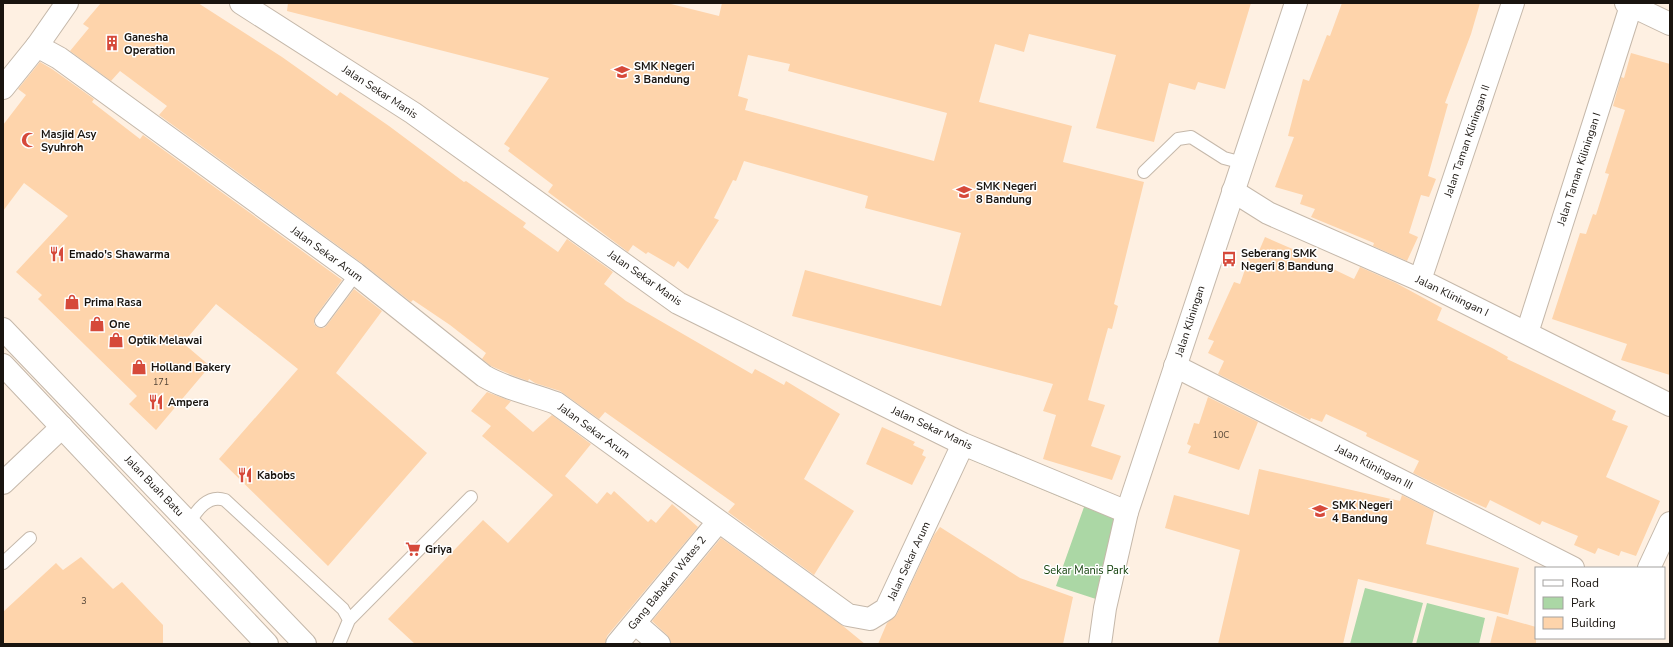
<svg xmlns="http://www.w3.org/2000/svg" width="1673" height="647" font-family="'Nunito Sans',sans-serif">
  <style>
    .green { fill: #abd7a5 }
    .building { fill: #fed4ab; fill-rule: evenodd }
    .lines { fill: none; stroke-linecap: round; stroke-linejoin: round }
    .lane-casing { stroke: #c5b8aa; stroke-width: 14 }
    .street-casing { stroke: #c5b8aa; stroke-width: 24 }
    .secondary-casing { stroke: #c5b8aa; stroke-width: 24 }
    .primary-casing { stroke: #c5b8aa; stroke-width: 24 }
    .lane { stroke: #fff; stroke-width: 12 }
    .street { stroke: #fff; stroke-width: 22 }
    .secondary { stroke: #fff; stroke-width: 22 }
    .primary { stroke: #fff; stroke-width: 22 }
    .labels { text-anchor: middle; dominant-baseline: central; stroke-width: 3; stroke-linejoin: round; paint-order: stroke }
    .number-label { font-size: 9px; fill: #524436 }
    .poi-label { font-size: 11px; font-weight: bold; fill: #19140f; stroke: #fff; text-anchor: start }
    .street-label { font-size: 11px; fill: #19140f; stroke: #fff }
    .park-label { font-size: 11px; fill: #0c3c05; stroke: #fff }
  </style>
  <rect width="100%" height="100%" fill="#fef0e2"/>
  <path class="green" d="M962 456 1124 514 1102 601 1056 586 1084 507Z
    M1365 588 1423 603 1412 644H1350Z
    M1427 603 1485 618 1479 644H1416Z"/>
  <path class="building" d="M101 3H198L282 57 337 96 340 92 389 126 464 182 466 181 526 223 523 227 558 252 567 239 613 272 604 284 626 301 752 374 755 369 784 385 786 381 840 414 804 479 854 511 814 575 728 512 735 504 605 412 599 419 560 391 535 383 529 379 528 381 514 376 491 366 482 359 486 353 450 325 413 300 411 302 363 264 159 115 167 106 120 71 111 81 70 51 89 28 83 24Z
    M288 3H667L719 16 722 3H1251L1225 89 1198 82 1195 90 1169 83 1154 142 1096 128 1116 55 1029 34 1024 52 995 44 979 102 1072 126 1063 162 1144 182 1114 304 1118 306 1112 329 1108 328 1088 400 1105 405 1091 446 1121 456 1112 480 1043 459 1056 415 1043 411 1053 384 792 316 805 270 941 306 961 233 865 208 868 196 744 161 736 181 733 180 714 218 719 220 688 269 678 261 674 267 648 252 646 254 633 245 628 252 548 192 553 185 508 151 510 148 504 144 549 78 287 11ZM748 55 790 64 788 71 947 113 934 161 745 110 748 99 738 96Z
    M1342 3H1480L1471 34 1445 103 1448 104 1428 176 1436 179 1429 197 1421 195 1409 233 1418 237 1407 261 1373 246 1374 243 1311 217 1315 209 1300 204 1303 195 1275 187 1294 137 1288 136 1303 79 1309 81 1327 35 1330 36Z
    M1631 53 1670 64V375L1621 360 1627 344 1552 319 1580 233 1586 234 1593 214 1596 215 1609 174 1605 173 1625 110 1613 106 1621 77 1624 78Z
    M40 62 52 69 94 99 92 102 140 139 143 135 342 280 315 317 314 324 317 327 324 328 327 325 354 289 382 311 336 373 427 453 328 566 219 459 298 369 216 304 183 343 210 366 156 430 129 404 137 396 38 299 42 295 16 272 68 216 24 183 3 211V125L26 95 18 89Z
    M1265 237 1311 257 1310 258 1354 279 1360 267 1396 283 1442 308 1437 320 1494 349 1508 357 1507 359 1616 411 1612 420 1628 426 1606 477 1660 501 1636 556 1621 551 1619 556 1598 548 1595 554 1574 545 1578 536 1542 521 1540 525 1490 500 1486 508 1466 499 1413 473 1419 461 1366 436 1367 433 1326 414 1322 422 1311 418 1310 420 1218 374 1224 361 1208 353 1214 341 1208 339 1234 282 1240 284 1249 258 1252 253 1259 251Z
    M487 392 511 401 505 408 533 432 552 415 591 444 565 476 597 504 607 492 611 495 614 491 648 522 651 519 656 523 672 504 698 527 607 636 605 644H415L388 619 483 520 508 543 553 495 482 436 491 426 471 411Z
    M1208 397 1258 422 1239 470 1188 453 1191 446 1187 444 1194 423 1199 424Z
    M882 427 915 442 913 445 924 450 922 455 926 457 912 485 866 464Z
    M1259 469 1400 501 1402 495 1434 511 1426 544 1519 568 1508 615 1358 579 1343 644H1218L1240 550 1165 528 1174 495 1249 515Z
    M940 527 1020 578 1073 597 1063 644H878L887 623 897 614 934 535Z
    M721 538 843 626 865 644H671L667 635 652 621Z
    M81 557 113 589 122 582 163 625V644H3V612L56 563 63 570Z
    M1497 616 1536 627V644H1490Z"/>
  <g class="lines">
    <g class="lane-casing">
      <path id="lane" d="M1144 172 1178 139 1191 137 1224 158 1243 163
        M321 321 356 274
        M189 523C197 510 208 494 225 500L343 609 349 620 339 644
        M3 563 30 538
        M349 620 471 497"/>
    </g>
    <g class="street-casing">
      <path id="street" d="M241 3 413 113 678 303 963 444 1127 512
        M1626 3 1670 24
        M37 46 59 58 356 274 484 376C506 389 532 394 556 403L848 615 870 619 886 609 963 444
        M1233 191 1268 213 1420 280 1670 405
        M1420 280 1513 3
        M1527 333 1631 6
        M1175 366 1573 568
        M1649 568 1670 523
        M635 623 659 644
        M617 644 718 522"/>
    </g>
    <g class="secondary-casing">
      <path id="secondary" d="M3 88 37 46 67 3
        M3 483 62 427
        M1100 644 1105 608 1127 512 1296 3"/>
    </g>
    <g class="primary-casing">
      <path id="primary" d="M3 329 305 644
        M3 365 267 644"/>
    </g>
    <use href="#lane" class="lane"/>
    <use href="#street" class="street"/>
    <use href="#secondary" class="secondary"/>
    <use href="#primary" class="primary"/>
  </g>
  <defs>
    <g id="building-bare" transform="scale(1.2)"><path d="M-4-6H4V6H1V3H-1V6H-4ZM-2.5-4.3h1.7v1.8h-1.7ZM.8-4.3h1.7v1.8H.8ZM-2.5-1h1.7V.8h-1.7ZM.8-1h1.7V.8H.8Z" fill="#d6493a" stroke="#fff" stroke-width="2.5" paint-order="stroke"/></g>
    <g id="school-bare" transform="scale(1.2)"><path d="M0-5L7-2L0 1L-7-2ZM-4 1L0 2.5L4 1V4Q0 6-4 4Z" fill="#d6493a" stroke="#fff" stroke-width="2.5" paint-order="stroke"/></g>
    <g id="mosque-bare" transform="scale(1.2)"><path d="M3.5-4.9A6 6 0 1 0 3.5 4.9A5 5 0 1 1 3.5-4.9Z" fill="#d6493a" stroke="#fff" stroke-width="2.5" paint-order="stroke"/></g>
    <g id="restaurant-bare" transform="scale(1.2)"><path d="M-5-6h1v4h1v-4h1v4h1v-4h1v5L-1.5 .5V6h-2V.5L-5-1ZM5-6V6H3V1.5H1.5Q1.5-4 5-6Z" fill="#d6493a" stroke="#fff" stroke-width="2.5" paint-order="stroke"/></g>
    <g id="bus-bare" transform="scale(1.2)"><path d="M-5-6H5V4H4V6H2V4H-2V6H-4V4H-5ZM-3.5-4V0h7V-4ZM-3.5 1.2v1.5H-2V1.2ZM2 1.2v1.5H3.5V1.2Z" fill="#d6493a" stroke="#fff" stroke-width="2.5" paint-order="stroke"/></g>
    <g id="shop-bare" transform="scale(1.2)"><path d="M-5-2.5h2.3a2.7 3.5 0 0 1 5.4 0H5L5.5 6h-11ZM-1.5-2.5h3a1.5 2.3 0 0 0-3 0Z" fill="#d6493a" stroke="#fff" stroke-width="2.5" paint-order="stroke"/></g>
    <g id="supermarket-bare" transform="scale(1.2)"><path d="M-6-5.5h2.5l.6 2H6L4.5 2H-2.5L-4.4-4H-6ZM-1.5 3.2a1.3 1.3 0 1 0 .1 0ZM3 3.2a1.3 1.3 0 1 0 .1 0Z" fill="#d6493a" stroke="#fff" stroke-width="2.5" paint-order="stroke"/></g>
  </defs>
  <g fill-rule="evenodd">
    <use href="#building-bare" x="112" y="43"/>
    <use href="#school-bare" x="622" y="72"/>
    <use href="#mosque-bare" x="29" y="140"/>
    <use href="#school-bare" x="964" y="192"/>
    <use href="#restaurant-bare" x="57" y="254"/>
    <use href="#bus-bare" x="1229" y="259"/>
    <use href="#shop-bare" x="72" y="302"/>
    <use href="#shop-bare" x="97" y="324"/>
    <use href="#shop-bare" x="116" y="340"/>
    <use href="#shop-bare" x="139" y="367"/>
    <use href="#restaurant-bare" x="156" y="402"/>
    <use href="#restaurant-bare" x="245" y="475"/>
    <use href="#school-bare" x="1320" y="511"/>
    <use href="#supermarket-bare" x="413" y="549"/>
  </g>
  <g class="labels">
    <g class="number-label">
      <text x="161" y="382">171</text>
      <text x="1221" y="435">10C</text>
      <text x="84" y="601">3</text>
    </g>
    <g class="poi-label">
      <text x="124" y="37">Ganesha<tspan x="124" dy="13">Operation</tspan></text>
      <text x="634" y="66">SMK Negeri<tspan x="634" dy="13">3 Bandung</tspan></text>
      <text x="41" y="134">Masjid Asy<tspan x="41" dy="13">Syuhroh</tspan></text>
      <text x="976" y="186">SMK Negeri<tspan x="976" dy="13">8 Bandung</tspan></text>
      <text x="1241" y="253">Seberang SMK<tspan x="1241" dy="13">Negeri 8 Bandung</tspan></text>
      <text x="69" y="254">Emado's Shawarma</text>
      <text x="84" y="302">Prima Rasa</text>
      <text x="109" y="324">One</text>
      <text x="128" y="340">Optik Melawai</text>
      <text x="151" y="367">Holland Bakery</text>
      <text x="168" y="402">Ampera</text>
      <text x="257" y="475">Kabobs</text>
      <text x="1332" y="505">SMK Negeri<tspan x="1332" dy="13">4 Bandung</tspan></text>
      <text x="425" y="549">Griya</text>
    </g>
    <g class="street-label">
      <text transform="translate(380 92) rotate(33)">Jalan Sekar Manis</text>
      <text transform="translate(1467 141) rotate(-71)">Jalan Taman Kliningan II</text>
      <text transform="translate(1579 169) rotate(-72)">Jalan Taman Kiliningan I</text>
      <text transform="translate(327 254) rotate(36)">Jalan Sekar Arum</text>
      <text transform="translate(645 278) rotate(35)">Jalan Sekar Manis</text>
      <text transform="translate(1452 296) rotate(26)">Jalan Kliningan I</text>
      <text transform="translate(1190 321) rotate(-72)">Jalan Kliningan</text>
      <text transform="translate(932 428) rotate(25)">Jalan Sekar Manis</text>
      <text transform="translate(594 431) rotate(36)">Jalan Sekar Arum</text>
      <text transform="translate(1374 467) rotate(27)">Jalan Kliningan III</text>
      <text transform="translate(154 486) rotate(46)">Jalan Buah Batu</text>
      <text transform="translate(909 561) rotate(-65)">Jalan Sekar Arum</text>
      <text transform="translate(667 583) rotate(-51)">Gang Babakan Wates 2</text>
    </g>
    <g class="park-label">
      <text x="1086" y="570">Sekar Manis Park</text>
    </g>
  </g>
  <rect width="1673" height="647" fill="none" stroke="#19140f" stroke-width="8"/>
  <rect x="1535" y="567" width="130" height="72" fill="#ffffff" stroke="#a3a19f"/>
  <rect x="1543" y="580" width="20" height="6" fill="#ffffff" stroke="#a3a19f"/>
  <text x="1571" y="587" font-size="12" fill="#19140f">Road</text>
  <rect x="1543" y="597" width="20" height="12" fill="#abd7a5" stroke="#a3a19f"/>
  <text x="1571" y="607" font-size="12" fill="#19140f">Park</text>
  <rect x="1543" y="617" width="20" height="12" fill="#fed4ab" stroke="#a3a19f"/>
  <text x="1571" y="627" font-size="12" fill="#19140f">Building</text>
</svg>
